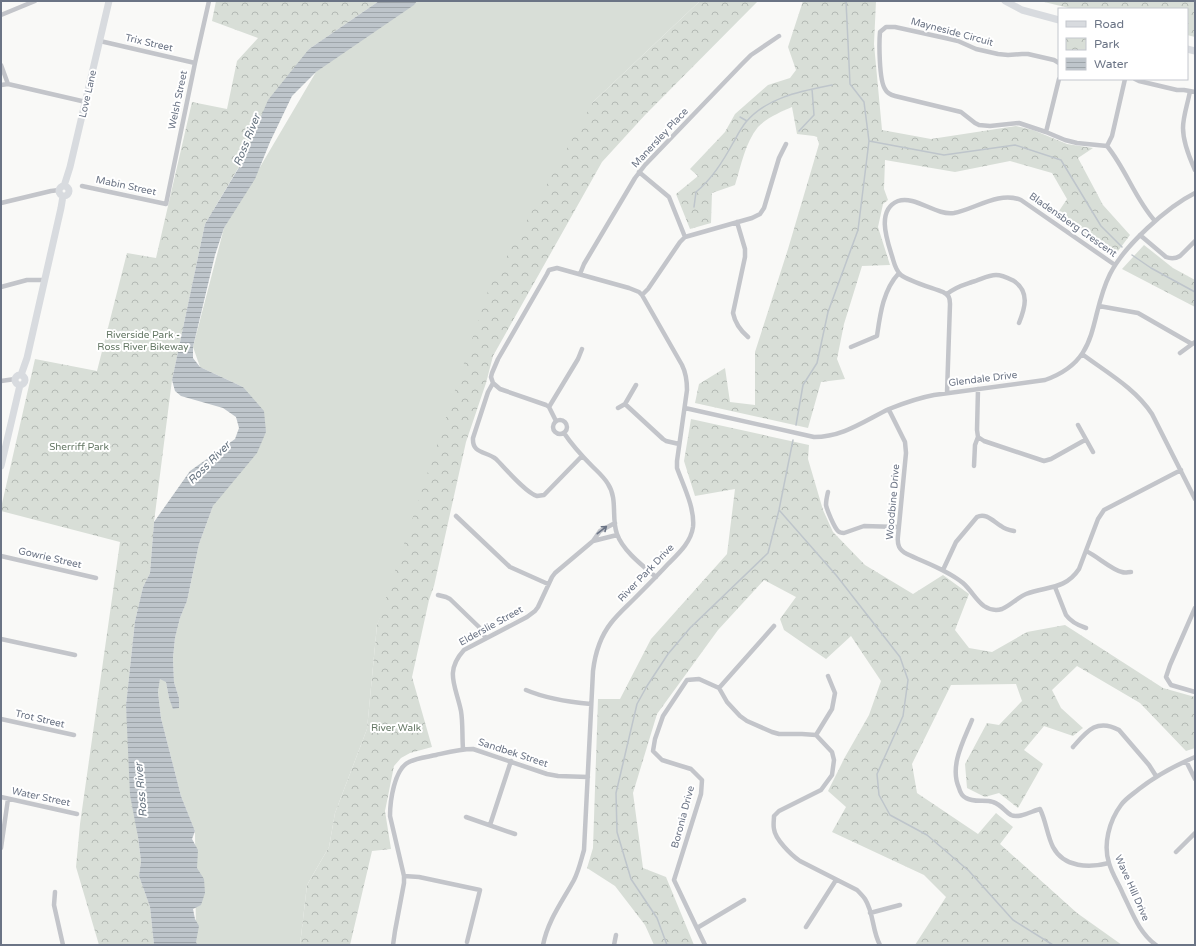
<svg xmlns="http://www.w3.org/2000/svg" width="1196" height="946" font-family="'Varela Round',sans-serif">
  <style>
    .green { fill: #d8ded7 }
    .park { fill: url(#park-crowns) }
    .water { fill: url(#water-rules) }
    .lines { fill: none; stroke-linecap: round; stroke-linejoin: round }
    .stream { stroke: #bec5cb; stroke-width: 1.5 }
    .street { stroke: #c3c5ca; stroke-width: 4.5 }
    .secondary { stroke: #d8dbdf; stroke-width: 7 }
    .oneway { stroke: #6b7485 }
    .labels { text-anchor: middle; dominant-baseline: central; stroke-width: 4; stroke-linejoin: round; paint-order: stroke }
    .street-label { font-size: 10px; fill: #6b7485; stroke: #fff }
    .park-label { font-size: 10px; fill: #657865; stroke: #fff }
    .water-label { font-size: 11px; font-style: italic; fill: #677480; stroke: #fff }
  </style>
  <defs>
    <pattern id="park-crowns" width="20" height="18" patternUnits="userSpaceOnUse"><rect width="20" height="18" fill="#d8ded7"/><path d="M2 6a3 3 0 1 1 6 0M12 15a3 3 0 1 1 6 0" fill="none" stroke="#b3b9b4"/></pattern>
    <pattern id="water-rules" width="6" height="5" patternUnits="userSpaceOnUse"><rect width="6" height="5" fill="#bec5cb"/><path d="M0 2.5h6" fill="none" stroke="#9ea5aa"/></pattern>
  </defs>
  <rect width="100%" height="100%" fill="#f9f9f7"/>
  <path class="green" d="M401 1H700L593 102 377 625 367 729 335 813 329 847 307 885 300 945H198L196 942 195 831 181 796 161 718 158 692 160 678 166 681 169 698H179L174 682 173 658 175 638 180 618 187 601 199 544 213 506 266 432 243 387 200 367 193 347 224 228 316 72Z"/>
  <path class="park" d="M216 1H379L309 49 205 224 172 380 154 522 150 573 143 587 135 621 126 705 138 837 141 861 139 876 150 907 154 945H99L76 867 80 824 120 542 1 511V508L35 359 97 371 127 253 156 258 192 102 227 109 237 61 258 38 212 21Z
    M700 1H758L645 115 602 162 493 356 486 383 466 442 434 586 429 600 412 677 432 747 410 753 401 758 394 766 385 811 391 849 372 851 350 945H300L307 885 329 847 335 813 367 729 377 625 489 288 593 102Z
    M803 1H876L874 44 882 130 931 139 1016 126 1033 130 1067 144 1093 148 1078 158 1103 205 1130 235 1115 255 1055 217 1067 199 1052 173 1010 161 955 172 885 160 884 189 888 200 883 204 878 227 890 265 862 266 844 324 837 359 845 379 821 382 808 428 695 403 699 384 725 368 730 402 755 405V352L788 249 819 144 817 137 814 136 797 134 792 107C782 111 765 119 758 127 745 143 741 166 735 185L712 193 711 223 690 229 676 194 698 176 690 169 725 132 735 114 768 85 790 78 796 70 788 47Z
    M1040 1H1195V37L1187 35V9H1073Z
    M1144 245 1173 268 1195 280V307L1122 269Z
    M691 419 809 445 808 459 823 510 833 532 865 565 913 594 943 575 969 594 955 630 969 648 992 652 1027 632 1065 625 1163 688 1195 697V748L1186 751 1140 703 1077 666 1052 690 1061 708 1083 728 1073 736 1044 726 1024 750 1043 764 1018 808 999 793 985 797 967 788 965 764 987 723 999 725 1022 701 1016 684 951 685 912 764 917 793 978 834 996 813 1013 827 1000 844 1077 913 1122 945H915L946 897 924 875 832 832 846 807 828 791 845 757 869 715 881 681 851 636 826 659 784 630 780 619 796 597 764 580 718 630 657 714 633 793 643 868 666 877 694 945H654L645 925 615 886 587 868 593 848 598 699H620L651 639 727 554 735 489 695 496 684 461Z"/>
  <path class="water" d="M379 1H417L414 5 316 72 292 96 270 142 255 179 224 228 215 255 193 347V358L200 367 243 387 264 411 266 432 257 453 213 506 199 544 187 601 180 618 175 638 173 658 174 682 179 698V708L173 709 169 698 166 682 160 679 158 692 161 718 181 796 195 831 192 839 198 850 197 868 204 879 205 893 201 905 193 909 195 919 199 926 196 942 198 945H154L150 907 139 876 141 861 138 837 130 795 126 705 135 621 143 587 150 573 154 522 190 471 235 439 239 428 236 417 223 408 181 396 175 391 172 380 205 224 241 164 268 100 309 49Z"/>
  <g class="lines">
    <path class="stream" d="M740 117 747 121
      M799 131 814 115 812 89
      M869 141 944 155 1015 145 1061 160 1101 226 1122 247
      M694 207 696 192C712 179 723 161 733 143 737 136 741 128 746 122 767 97 802 91 832 85
      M1132 255 1151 268 1195 292
      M796 425 803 385 817 363 828 312 858 230 869 141 864 102 850 84 846 1
      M779 510 836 575 900 657 908 680 903 716 877 774 879 795 890 815 927 835 969 871 1013 920 1053 945
      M667 945 657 918 631 879 617 832 616 793 637 704 647 686 668 654 690 628 768 553 779 510 793 440"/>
    <path class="street" d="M1 15 35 1
      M100 41 195 63
      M1059 63 1054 60 1028 54H1022L1008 55 998 54 976 49 958 41 945 38 895 27H886L880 32C879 43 879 80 885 89 887 93 891 95 895 96L961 112 975 123 979 125 990 126 1019 123 1046 132 1065 140 1077 143 1107 146C1126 169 1135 199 1155 221
      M1 65 8 84
      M1135 79 1139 81 1177 90H1184L1195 92
      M1 85 8 84 86 102
      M1190 91C1188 103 1183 116 1183 128 1183 140 1190 159 1195 170
      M1046 132 1059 79
      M1107 146 1112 136 1125 79
      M639 172 669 197 685 237
      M82 186 166 204 195 63 209 1
      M1 203 51 191 59 190
      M737 222 745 249V257L733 313C735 323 741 331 748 337
      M1140 235 1166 257C1171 259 1175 259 1180 256L1195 241
      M580 274 584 264 635 178 645 165 742 64 751 55 779 36
      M1 287 27 280H45
      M947 294C955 287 963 285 972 282 980 280 988 275 996 275 1003 275 1008 278 1014 281 1030 292 1025 308 1019 323
      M642 295 648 289 680 242 685 237 752 218 760 214 764 208 779 158 786 144
      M1099 306 1138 313 1192 344
      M851 347 877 336C880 315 883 290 899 273
      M1180 353 1195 342
      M1082 354C1106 372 1135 388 1152 414L1195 499
      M1 381 15 379
      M493 383 491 377 492 373 498 359 547 274 549 270 557 268 629 288 639 292 642 295 682 365C686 373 687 380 687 390L677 461V468C683 485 695 508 693 527 691 542 679 553 668 564 657 576 646 587 634 599 626 607 618 614 611 623 600 637 595 654 593 671L584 850C581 860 579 870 574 880 562 902 548 920 543 945
      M493 383 488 392 473 438C472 454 486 451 496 459 505 468 526 493 537 496L544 495 582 456
      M493 383 500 389 546 405 549 407 556 421
      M947 393 950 304C950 298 949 295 943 292 933 288 908 281 901 275 895 270 894 262 892 256 887 240 876 210 898 201 915 195 936 216 954 213 975 209 999 191 1021 200L1115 265
      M625 404 663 439 666 441 679 444
      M549 407 578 359 582 349
      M618 408 625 404 636 385
      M685 408 814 437C843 437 864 421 889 409 904 403 918 398 934 395L1045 380C1102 360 1088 318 1110 274 1124 246 1167 207 1195 193
      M889 410 905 442 906 453 898 536C897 545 899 550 907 554 926 563 947 570 963 583 971 590 976 600 984 606 990 610 996 611 1002 609 1011 605 1017 598 1026 594 1047 586 1065 590 1079 569L1098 519 1104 510 1181 470
      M553 427a7 7 0 1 1 14 0a7 7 0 1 1-14 0Z
      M1078 425 1093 452
      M564 433C572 445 582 456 592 466 597 471 604 477 608 484 618 499 611 518 617 534 623 551 643 566 656 577
      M978 437 984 441 1044 461 1051 459 1085 440
      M974 466 975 445 978 437 977 430 978 389
      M828 492C827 496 826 500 826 505 827 510 834 527 838 531 840 533 841 533 844 533L864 526 898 527
      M456 516 510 567 548 584
      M593 541 617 535
      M1086 551C1097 556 1112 570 1122 572 1125 573 1128 572 1131 572
      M1 556 96 578
      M943 570 956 542 977 517C986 512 994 522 1001 526 1005 529 1009 530 1014 531
      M1055 587 1066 615C1071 622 1077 625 1086 628
      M438 595 446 597 450 599 479 627 485 637
      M1195 608 1170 665 1166 677 1171 685 1195 692
      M1 639 75 655
      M719 688 774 626
      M526 690C547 699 569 702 591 704
      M1 719 74 735
      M972 720C964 740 949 766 959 788 960 792 962 796 966 798 974 803 985 799 993 802 1002 805 1004 811 1011 815 1019 819 1032 811 1040 809 1046 821 1047 835 1053 847 1064 868 1090 868 1109 863
      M816 735 832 709 835 693 828 676
      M1073 747C1087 731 1097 718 1119 730L1149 765 1156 776
      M463 749C462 736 463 723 461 711 456 686 444 672 464 650L527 617 535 611 538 607 552 577 555 573 593 541 600 531 615 523
      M1186 761 1195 779
      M1 797 77 814
      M466 817 515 834
      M490 825 511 761
      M1 848 8 799
      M1176 852 1195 833
      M404 876 419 877 480 890 467 942
      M55 892 54 905 63 945
      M870 913 900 905
      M806 927 836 880
      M697 928 744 900
      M393 945 395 931 404 883V876L390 816C390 802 394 769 409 762 417 758 427 757 436 755 449 752 460 749 473 749L547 774 558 776 588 777
      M614 945 616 935
      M705 945 674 880 701 794 702 780 691 769 662 760 653 751 655 739 663 716 687 680 699 679 719 688 727 702 740 716 747 721 772 732 779 734H802L816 735 832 752 834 760 832 775 821 790 779 811 774 816C774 820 773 825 774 829 775 839 791 855 800 861L857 890C860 893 863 896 865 899 874 913 872 931 880 945
      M1156 945C1139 933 1132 912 1123 894 1119 884 1112 874 1109 863 1103 845 1109 821 1121 805 1125 799 1133 794 1139 789 1157 775 1174 766 1195 757"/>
    <path class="secondary" d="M1005 1 1022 10 1059 20
      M1187 49 1195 51
      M64 186 70 167 109 1
      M59 191a5 5 0 1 1 10 0a5 5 0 1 1-10 0Z
      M21 375 27 358 61 208 63 196
      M15 380a5 5 0 1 1 10 0a5 5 0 1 1-10 0Z
      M1 466 20 385"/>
  </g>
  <defs><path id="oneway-shaft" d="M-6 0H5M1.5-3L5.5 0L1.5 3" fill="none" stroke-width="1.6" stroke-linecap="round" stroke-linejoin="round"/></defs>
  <use class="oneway" href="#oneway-shaft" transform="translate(602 530) rotate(-38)"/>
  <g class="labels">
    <g class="street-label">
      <text transform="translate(952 32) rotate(15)">Mayneside Circuit</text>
      <text transform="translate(149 43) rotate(13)">Trix Street</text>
      <text transform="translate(88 94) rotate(-77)">Love Lane</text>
      <text transform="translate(178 100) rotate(-78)">Welsh Street</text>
      <text transform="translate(660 138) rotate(-47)">Manersley Place</text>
      <text transform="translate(126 186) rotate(12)">Mabin Street</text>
      <text transform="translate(1073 225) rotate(35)">Bladensberg Crescent</text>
      <text transform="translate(983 379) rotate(-7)">Glendale Drive</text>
      <text transform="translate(893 502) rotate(-85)">Woodbine Drive</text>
      <text transform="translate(50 558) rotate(13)">Gowrie Street</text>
      <text transform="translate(646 573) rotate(-46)">River Park Drive</text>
      <text transform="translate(491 626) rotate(-29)">Elderslie Street</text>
      <text transform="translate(40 719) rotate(13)">Trot Street</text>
      <text transform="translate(513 753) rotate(18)">Sandbek Street</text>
      <text transform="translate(41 797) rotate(12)">Water Street</text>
      <text transform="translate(683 817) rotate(-75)">Boronia Drive</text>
      <text transform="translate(1132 888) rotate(66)">Wave Hill Drive</text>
    </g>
    <g class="park-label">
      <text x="143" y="335">Riverside Park -<tspan x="143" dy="12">Ross River Bikeway</tspan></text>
      <text x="79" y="447">Sherriff Park</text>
      <text x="396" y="728">River Walk</text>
    </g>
    <g class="water-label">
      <text transform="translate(247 140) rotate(-68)">Ross River</text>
      <text transform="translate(209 463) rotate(-45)">Ross River</text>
      <text transform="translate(141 790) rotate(-95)">Ross River</text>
    </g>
  </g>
  <rect width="1196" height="946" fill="none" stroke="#6b7485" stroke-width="4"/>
  <rect x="1058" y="8" width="130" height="72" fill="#ffffff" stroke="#c4c7ce"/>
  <rect x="1066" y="21" width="20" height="6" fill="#d8dbdf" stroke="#c4c7ce"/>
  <text x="1094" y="28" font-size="12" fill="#6b7485">Road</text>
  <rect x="1066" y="38" width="20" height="12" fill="url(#park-crowns)" stroke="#c4c7ce"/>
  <text x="1094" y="48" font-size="12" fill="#6b7485">Park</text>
  <rect x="1066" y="58" width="20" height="12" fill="url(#water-rules)" stroke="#c4c7ce"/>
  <text x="1094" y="68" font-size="12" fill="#6b7485">Water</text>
</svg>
